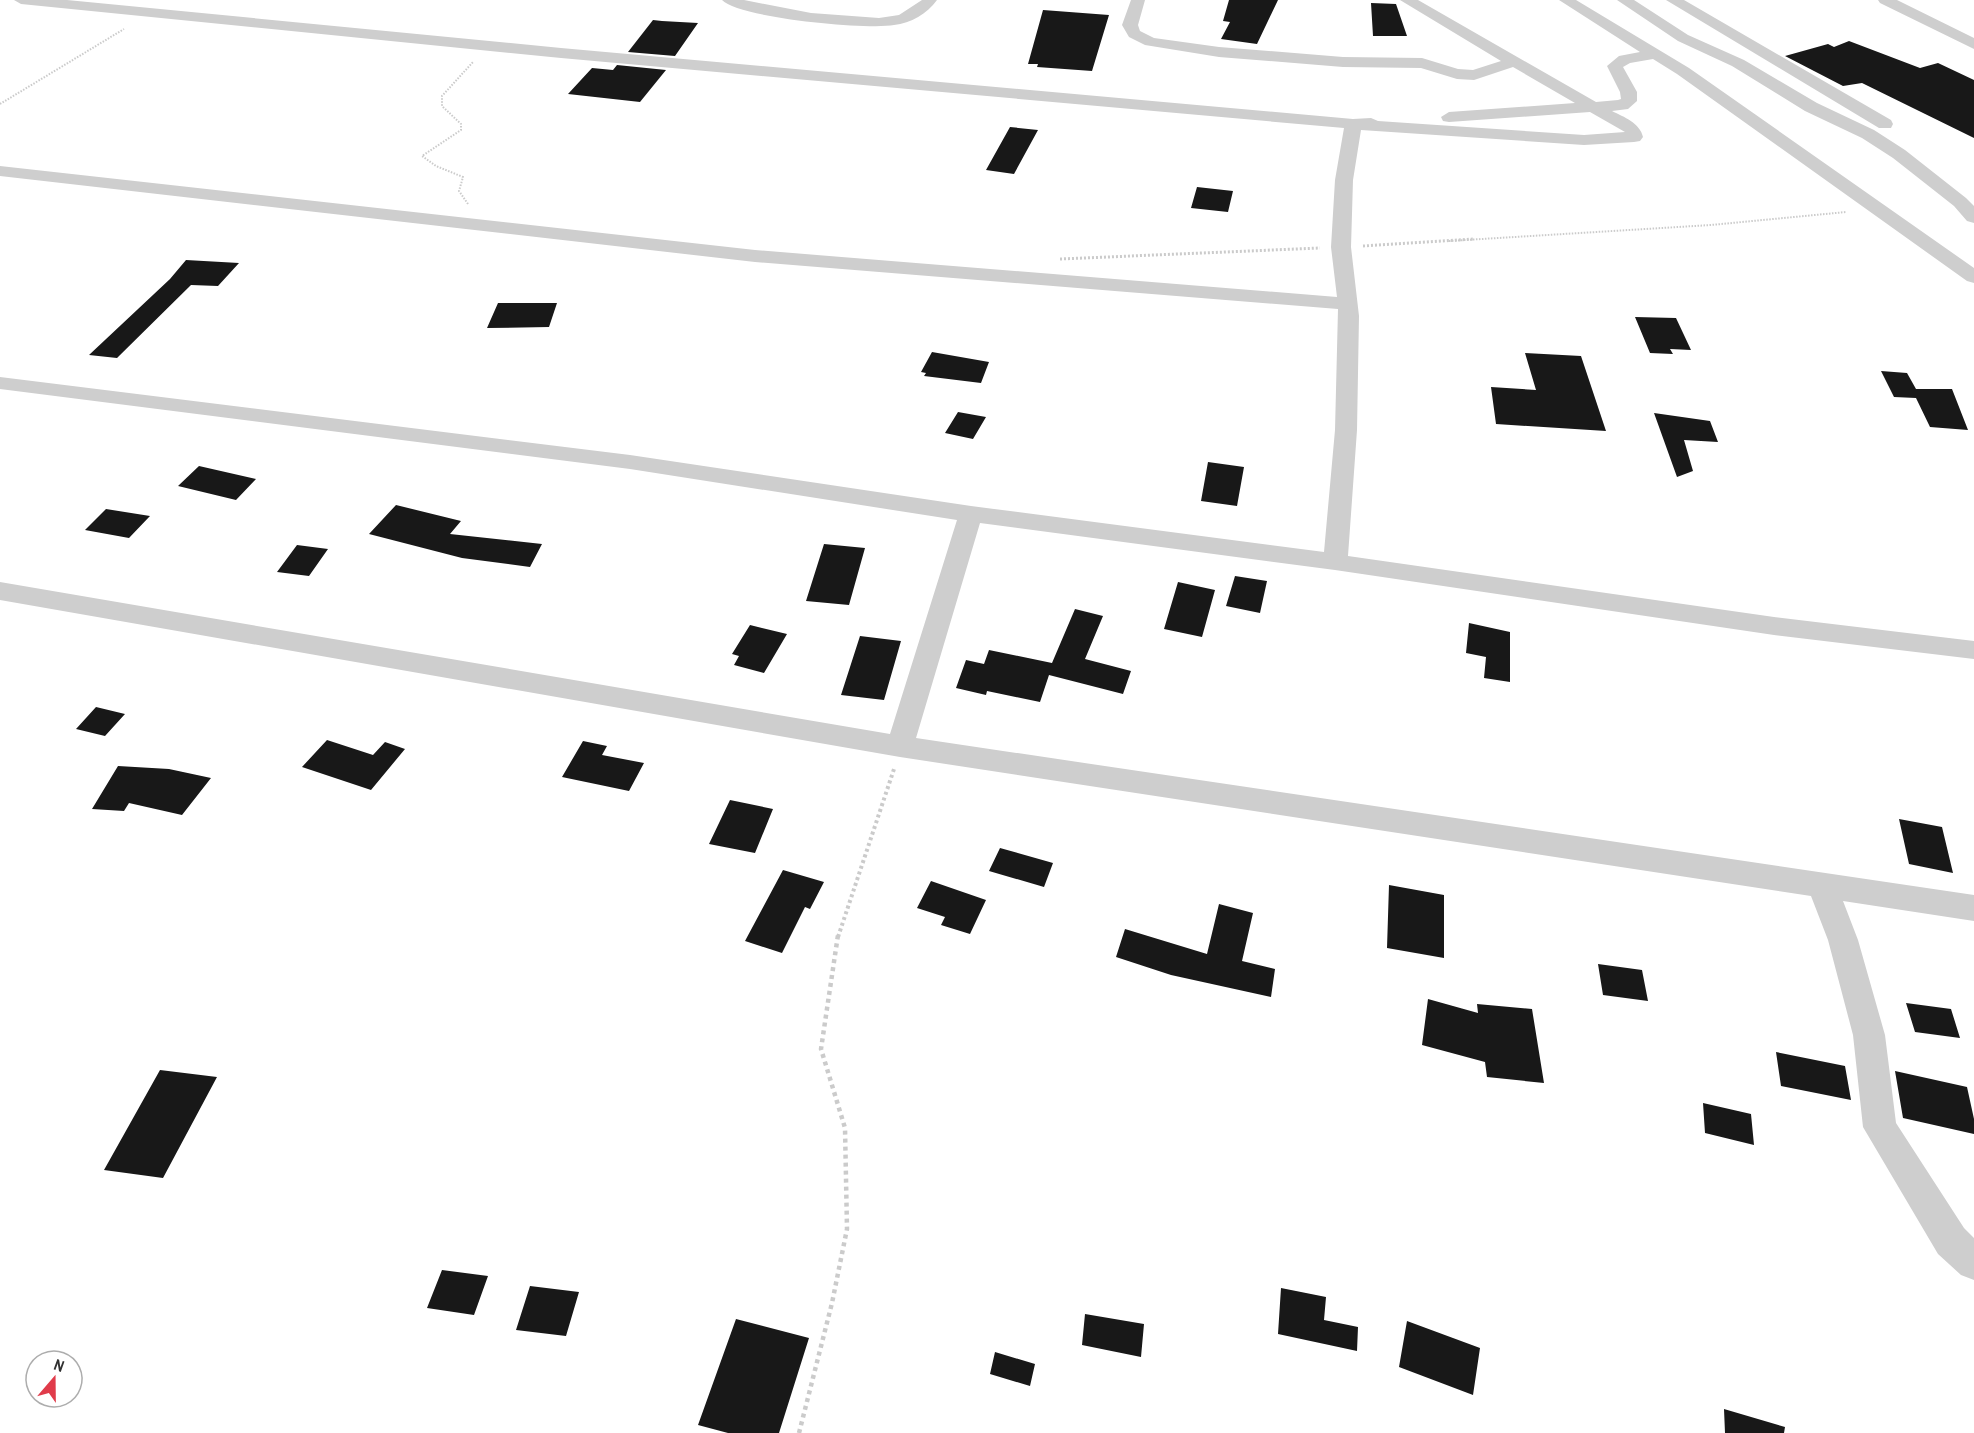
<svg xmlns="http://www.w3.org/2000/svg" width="1974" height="1433" font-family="'Archivo Narrow',sans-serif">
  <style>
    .building { fill: #181818 }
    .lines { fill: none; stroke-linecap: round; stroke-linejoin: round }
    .path-far3 { stroke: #cbcbcb; stroke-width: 2; stroke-dasharray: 1.5 1.5; stroke-linecap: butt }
    .path-far2 { stroke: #cbcbcb; stroke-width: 3; stroke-dasharray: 2 2; stroke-linecap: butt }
    .path-far1 { stroke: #cbcbcb; stroke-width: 4; stroke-dasharray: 3 3; stroke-linecap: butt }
    .path { stroke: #cbcbcb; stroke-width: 4.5; stroke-dasharray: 4 4; stroke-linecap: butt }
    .minor { fill: #cecece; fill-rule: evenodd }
  </style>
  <rect width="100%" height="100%" fill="#fff"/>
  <path class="building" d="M1229 0H1278L1257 44 1221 39 1230 22 1223 21Z
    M1371 3 1396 4 1407 36H1373Z
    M1043 10 1109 15 1092 71 1037 67 1038 64H1028Z
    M653 20 662 21 698 23 675 56 628 52Z
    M1849 41 1920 68 1938 63 1974 80V138L1862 83 1843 86 1785 56 1828 44 1834 47Z
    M617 65 666 70 640 102 568 94 592 68 613 70Z
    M1010 127 1038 130 1014 174 986 170Z
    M1197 187 1233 191 1228 212 1191 208Z
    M186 260 239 263 218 286 191 285 117 358 89 355 170 279Z
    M498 303H557L549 327 487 328Z
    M1635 317 1676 318 1691 350 1670 349 1673 354 1650 353Z
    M932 352 989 362 981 383 924 376 926 373 921 372Z
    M1525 353 1581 356 1606 431 1496 424 1491 387 1536 390Z
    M1881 371 1907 373 1916 389H1952L1968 430 1930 427 1916 398 1894 397Z
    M958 412 986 417 973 439 945 433Z
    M1654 413 1710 421 1718 442 1684 440 1693 471 1677 477Z
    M1208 462 1244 467 1237 506 1201 501Z
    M199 466 256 479 236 500 178 486Z
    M396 505 461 521 450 534 542 544 530 567 462 558 369 534Z
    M106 509 150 516 129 538 85 530Z
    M824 544 865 548 849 605 806 601Z
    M297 545 328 549 309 576 277 572Z
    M1235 576 1267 581 1260 613 1226 606Z
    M1178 582 1215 590 1202 637 1164 629Z
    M1075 609 1103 616 1085 659 1131 671 1123 694 1049 675 1040 702 987 691 986 695 956 688 966 660 984 664 989 650 1052 663Z
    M1469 623 1510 632V682L1484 678 1486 657 1466 653Z
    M750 625 787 634 764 673 734 665 739 656 732 654Z
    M860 636 901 641 884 700 841 695Z
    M96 707 125 714 105 736 76 729Z
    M327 740 373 755 385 742 405 749 371 790 302 767Z
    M583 741 607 746 602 755 644 763 629 791 562 777Z
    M118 766 169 769 211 778 182 815 129 803 124 811 92 809Z
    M730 800 773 809 755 853 709 844Z
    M1899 819 1942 827 1953 873 1909 864Z
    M1000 848 1053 863 1044 887 989 871Z
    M783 870 824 882 810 909 805 907 782 953 745 941Z
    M931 881 986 900 970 934 941 925 945 917 917 908Z
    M1389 885 1444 895V958L1387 948Z
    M1219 904 1253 913 1242 961 1275 969 1271 997 1171 975 1116 957 1125 929 1207 954Z
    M1598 964 1642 970 1648 1001 1603 995Z
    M1428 999 1478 1013 1477 1004 1532 1009 1544 1083 1487 1077 1485 1062 1422 1045Z
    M1906 1003 1951 1009 1960 1038 1915 1032Z
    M1776 1052 1845 1066 1851 1100 1781 1086Z
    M160 1070 217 1077 163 1178 104 1170Z
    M1895 1071 1967 1087 1974 1119V1134L1903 1118Z
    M1703 1103 1751 1114 1754 1145 1705 1133Z
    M442 1270 488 1276 474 1315 427 1308Z
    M530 1286 579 1292 566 1336 516 1330Z
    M1281 1288 1326 1297 1324 1320 1358 1327 1357 1351 1278 1334Z
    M1085 1314 1144 1324 1141 1357 1082 1345Z
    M736 1319 809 1338 779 1433H728L698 1425Z
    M1407 1321 1480 1348 1473 1395 1399 1367Z
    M995 1352 1035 1364 1030 1386 990 1374Z
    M1724 1409 1785 1427 1784 1433H1725Z"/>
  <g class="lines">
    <path class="path-far3" d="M0 104 124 29
      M468 204 459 191 463 177 436 166 422 156 461 130V124L442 106V96L473 62
      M1449 241 1711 225 1846 212"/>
    <path class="path-far2" d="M1363 246 1474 239
      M1060 259 1320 248"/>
    <path class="path-far1" d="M838 937 894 769"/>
    <path class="path" d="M799 1433 832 1303 847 1229 845 1128 821 1049 838 935"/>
    <path class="minor" d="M14 0H67L561 48 1353 119 1371 118 1378 121 1584 135 1625 132 1590 112 1449 122 1443 121 1441 117 1449 112 1575 103 1513 67 1474 80 1457 79 1421 68 1343 67 1219 57 1145 45 1129 37 1122 25 1131 0H1145L1138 25 1140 31 1154 38 1219 47 1343 57 1422 58 1458 69 1473 70 1501 61 1400 0H1418L1596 102 1618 100 1621 99 1620 92 1607 66 1619 56 1640 52 1559 0H1576L1689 68 1974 268V283L1967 281 1677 74 1653 59 1630 63 1623 67 1637 92V101L1628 109 1612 111C1624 117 1640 123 1643 137L1640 141 1634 142 1584 145 1361 130 1353 180 1351 247 1359 316 1357 430 1348 556 1774 617 1974 641V659L1774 635 1335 570 980 523 916 738 1974 895V921L1843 901 1858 940 1885 1035 1896 1123 1964 1228 1974 1238V1280L1961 1275 1938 1254 1863 1127 1853 1035 1828 940 1811 896 900 757 0 600V582L890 734 957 520 630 469 0 389V377L630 455 971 506 1324 552 1335 430 1338 309 755 262 0 176V166L755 250 1337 297 1331 247 1335 180 1344 128 561 58 21 4Z
      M722 0H744L811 13 879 18 899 15 922 0H937C927 14 911 23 894 25 868 30 738 18 722 0Z
      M1617 0H1634L1688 35 1744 60 1817 103 1874 130 1905 150 1966 198 1974 206V223L1967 221 1954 206 1893 158 1862 138 1805 111 1732 66 1678 41Z
      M1666 0H1684L1891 120 1893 124 1891 128H1879Z
      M1878 0H1897L1974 38V49L1880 3Z"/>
  </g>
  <g transform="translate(54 1379) rotate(20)"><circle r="28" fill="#ffffff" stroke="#adadad" stroke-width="1.5"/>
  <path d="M0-4.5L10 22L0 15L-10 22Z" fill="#e03b4a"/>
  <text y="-9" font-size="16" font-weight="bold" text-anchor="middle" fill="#313131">N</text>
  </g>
</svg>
